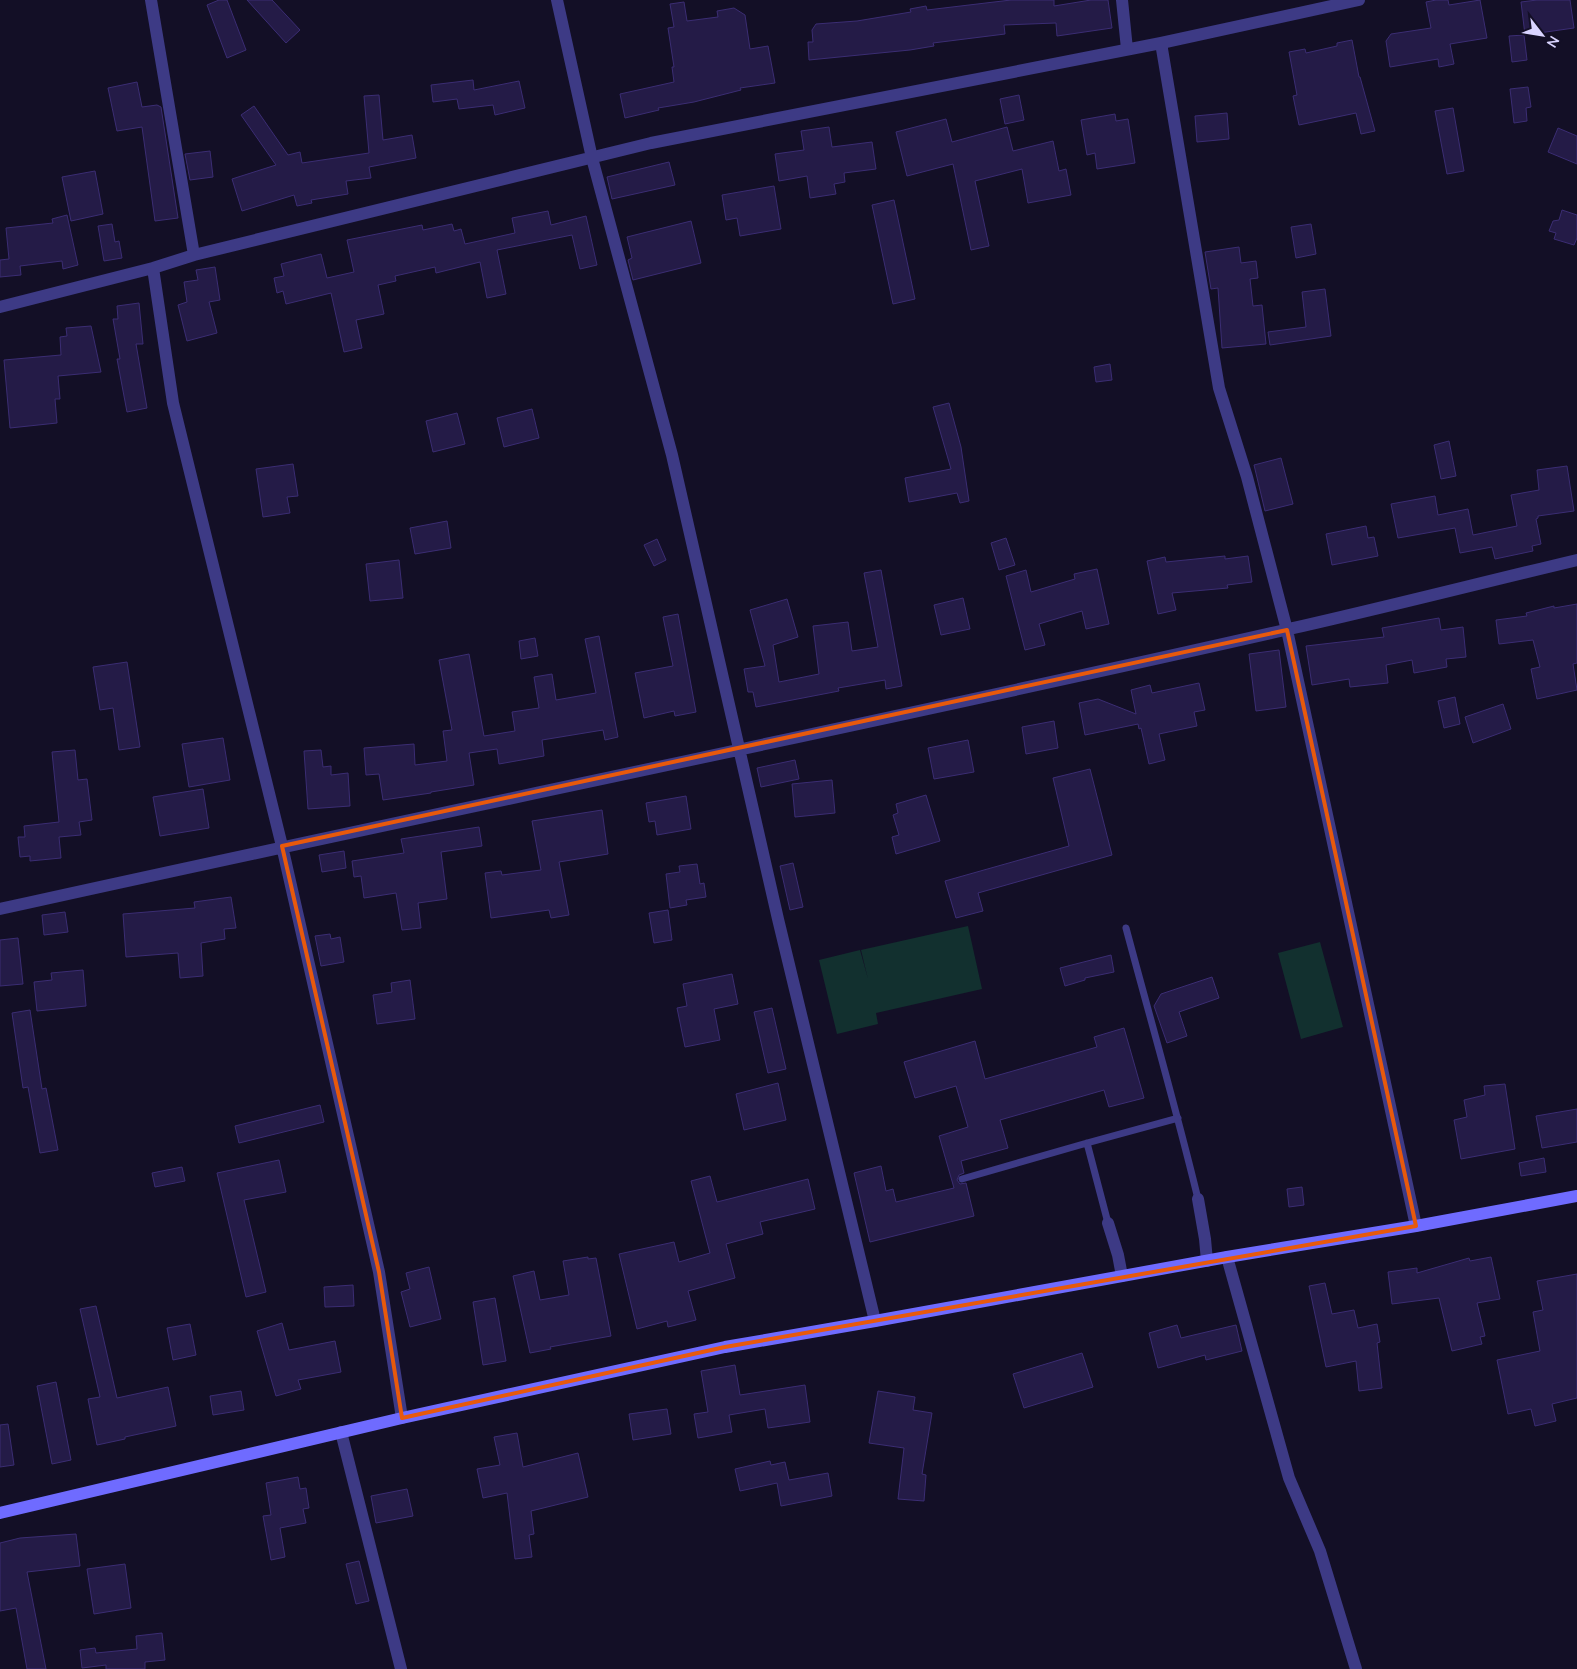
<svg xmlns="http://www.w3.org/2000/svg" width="1577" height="1669" font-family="'Nunito Sans',sans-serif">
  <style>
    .green { fill: #12302f }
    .building { fill: #241b47; stroke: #3b2d73 }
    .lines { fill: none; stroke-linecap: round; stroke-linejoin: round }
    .lane { stroke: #3d3a85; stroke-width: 7 }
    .street { stroke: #3d3a85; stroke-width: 12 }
    .secondary { stroke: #6f6bff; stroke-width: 12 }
    .marked { fill: none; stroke: #e8590c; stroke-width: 4; stroke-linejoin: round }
  </style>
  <rect width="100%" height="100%" fill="#130f26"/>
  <path class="green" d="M968 926 982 989 876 1013 878 1024 837 1034 819 960 860 950 868 979 861 950Z
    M1320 942 1343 1027 1301 1039 1278 953Z"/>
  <path class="building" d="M219 0H227L246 50 227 58 207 5Z
    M247 0H272L300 30 286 43Z
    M1011 0H1054V6L1091 0H1108L1112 28 1057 36 1056 23 1004 25 1005 34 933 43 934 46 910 50 809 60 808 42H813L812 30 816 24 857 21 911 12 910 9 926 6 927 10Z
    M1436 0H1448L1449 5 1480 0 1487 38 1450 44 1454 64 1439 67 1438 59 1390 67 1386 41 1391 34 1431 28 1426 2Z
    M1537 0H1570L1574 28 1525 35 1521 2Z
    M684 2 687 21 718 17 717 11 734 8 745 15 750 49 768 46 775 83 740 88 741 90 694 102 658 108 659 110 625 118 620 94 674 82 672 67H674L668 28 674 27 670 4Z
    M1524 35 1527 60 1512 62 1509 36Z
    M1352 40 1359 77H1360L1375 131 1361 134 1356 113 1299 125 1293 96 1297 95 1289 52 1305 49 1306 53 1337 46V43Z
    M473 80 474 90 519 81 525 108 495 115 493 105 459 109 457 99 433 102 431 85Z
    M137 82 142 107 157 105 161 107 178 218 155 221 142 127 117 131 108 88Z
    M1528 87 1531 107 1526 108 1527 121 1514 123 1510 89Z
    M379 95 383 140 412 135 416 158 369 167 371 178 346 181 348 194 311 200 312 203 297 206 294 195 242 211 232 179 276 165 241 115 254 106 288 155 300 152 302 163 369 153 364 96Z
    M1019 95 1024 120 1005 124 1000 99Z
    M1453 108 1464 171 1447 174 1435 111Z
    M1227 113 1229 139 1197 142 1195 116Z
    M1115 114 1116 121 1128 119 1135 163 1097 169 1095 153 1087 155 1081 120Z
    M946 119 952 142 1007 127 1013 151 1053 141 1059 171 1066 169 1071 195 1028 203 1022 169 975 181 989 246 971 250 953 164 907 176 896 132Z
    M829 127 832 147 872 142 876 169 844 173 845 182 834 184 836 194 810 198 807 176 779 181 775 154 804 150 801 131Z
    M1558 128 1577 136V164L1548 152Z
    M210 151 213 177 190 180 185 154Z
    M669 162 675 185 612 199 607 177Z
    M95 171 103 214 71 221 62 177Z
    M774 186 781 229 740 236 737 218 726 220 722 195Z
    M894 200 915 299 893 304 872 205Z
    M1562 210 1577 215V238L1574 245 1554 239 1556 233 1549 231 1553 221 1559 220Z
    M548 211 551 225 586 216 597 265 580 269 572 235 497 250 506 294 487 298 480 262 436 273 435 267 395 276 396 281 378 285 384 314 356 320 362 348 344 352 331 293 286 304 283 291 277 293 274 278 284 276 281 264 321 254 327 278 354 272 347 240 422 225 423 230 452 224 454 231 461 229 465 244 515 233 512 218Z
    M67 215 78 265 63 269 62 261 20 266 21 275 0 277V260L9 259 6 228 53 223 52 219Z
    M691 221 701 263 633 280 628 260 632 258 627 237Z
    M112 224 115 242 119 241 122 258 104 261 98 226Z
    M1311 224 1316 254 1296 258 1291 227Z
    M1239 247 1241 263 1256 261 1258 278 1250 279 1253 306 1262 305 1266 344 1222 348 1218 288 1211 289 1205 252Z
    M215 267 220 300 209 302 217 333 187 341 178 305 187 302 184 282 198 280 196 270Z
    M1325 289 1331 336 1270 345 1268 332 1306 327 1302 292Z
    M139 303 143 344H136L147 408 127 412 117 359H120L113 319H118L117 306Z
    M91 326 101 372 58 376 60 399H55L57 423 10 428 4 360 61 355 60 337 67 336 66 328Z
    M1110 364 1112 380 1096 382 1094 367Z
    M949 403 961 447 969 501 960 503 957 493 909 502 905 478 951 469 933 407Z
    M532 409 539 438 504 447 497 418Z
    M457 413 465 444 433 452 426 421Z
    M1449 441 1456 476 1441 479 1434 445Z
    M1281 458 1293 504 1265 511 1254 465Z
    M293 464 298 496 287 497 290 513 263 517 256 469Z
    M1567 466 1574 511 1538 516V518L1536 519 1541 544 1532 546 1533 551 1495 559 1492 547 1460 553 1455 528 1398 538 1391 504 1435 496 1438 515 1468 509 1473 535 1517 526 1511 495 1539 490 1537 470Z
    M447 521 451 548 415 554 410 528Z
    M1366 526 1368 538 1374 537 1378 556 1332 565 1326 534Z
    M1006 538 1015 565 999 570 991 543Z
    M657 539 666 560 654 566 644 545Z
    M1225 556V559L1248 556 1252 582 1227 585 1228 588 1172 593 1176 610 1158 614 1147 561 1165 557 1166 562Z
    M399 560 403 598 370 601 366 564Z
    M1097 569 1109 624 1086 629 1082 611 1039 624 1045 645 1025 650 1006 576 1026 570 1031 592 1075 579 1074 574Z
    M881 570 902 686 886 689 885 680 838 688 839 691 756 707 753 692H748L744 669 765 666 750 610 787 599 798 637 773 645 779 682 819 674 813 626 848 622 852 651 878 647 864 573Z
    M963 598 970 629 941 635 934 605Z
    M1577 604V663L1573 664 1577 690 1537 699 1531 669 1540 667 1533 640 1499 644 1496 620 1527 616 1526 613 1554 606V608Z
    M678 614 696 712 675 716 674 711 644 718 635 673 673 666 663 617Z
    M1439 618 1441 630 1463 627 1466 657 1446 659 1447 667 1414 673 1412 660 1386 665 1388 683 1350 687 1349 679 1312 685 1306 646 1384 637 1382 628Z
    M599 636 618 737 605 740 603 730 542 740 544 756 499 764 497 749 469 753 474 785 431 792V793L383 800 379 774 366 775 364 748 414 744 415 765 447 761 443 731 452 730 439 660 469 654 484 736 515 731 512 712 539 708 534 677 552 674 556 700 596 693 585 639Z
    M535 638 538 656 521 659 519 641Z
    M1279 650 1286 707 1256 711 1249 654Z
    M127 662 140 747 119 750 113 708 100 710 93 667Z
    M1199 683 1205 710 1194 712 1197 726 1159 734 1165 760 1149 764 1141 728 1139 729 1138 724 1085 735 1079 703 1098 699 1136 714 1131 690 1150 685 1152 693Z
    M1455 697 1460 724 1444 728 1438 701Z
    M1503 704 1511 729 1473 743 1465 717Z
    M1054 721 1058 748 1026 754 1022 727Z
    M223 738 230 780 189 787 182 744Z
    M968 740 974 772 934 779 928 748Z
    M75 750 78 780 87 779 92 820 79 822 81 835 59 837 61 858 30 861V856L20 857 18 837H25L24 826 59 822 52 752Z
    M321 750 323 767 331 766V775L348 773 350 806 308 809 304 751Z
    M795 760 799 779 761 787 757 768Z
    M1090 769 1112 855 978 893 983 911 956 918 945 881 1069 846 1053 778Z
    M832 780 835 813 795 817 792 784Z
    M203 789 209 828 160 836 153 797Z
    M926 795 940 841 896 854 892 837 899 835 893 815 898 813 896 804Z
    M686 796 691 829 657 835 655 821 649 822 646 803Z
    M602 810 608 854 559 862 569 915 551 918 549 910 491 918 485 873 501 871 502 875 541 870 532 821Z
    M479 827 482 846 441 852 447 899 418 903 421 928 402 930 396 893 364 898 361 876 354 877 352 861 404 853 401 839Z
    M344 851 346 868 322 872 319 855Z
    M793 863 803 907 790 910 780 866Z
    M697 864 700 884 704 883 706 897 686 900 687 905 670 908 666 874 680 872 679 866Z
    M231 897 236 928 224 929 225 939 201 943 203 976 180 978 178 953 126 957 123 914 195 908 194 902Z
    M668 910 672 940 654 943 649 913Z
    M65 912 68 932 44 935 42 915Z
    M330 934 331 939 340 937 344 962 321 966 315 936Z
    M18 938 23 984 0 986V940Z
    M1111 955 1114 972 1085 978V980L1065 986 1060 968Z
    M83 970 86 1006 37 1011 34 982 52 980 51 973Z
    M732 974 738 1004 714 1009 720 1040 685 1047 677 1008 687 1006 683 984Z
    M1212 977 1219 998 1179 1012 1187 1036 1167 1043 1154 1006 1161 994Z
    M410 980 415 1019 377 1024 373 995 392 992 391 983Z
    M772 1008 786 1069 768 1073 754 1012Z
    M30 1010 42 1089 46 1088 58 1150 40 1153 28 1087 23 1088 12 1013Z
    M1124 1028 1144 1098 1109 1107 1104 1090 1000 1120 1008 1148 961 1161 964 1173 959 1175 957 1180 960 1184 966 1183 974 1216 870 1242 854 1173 881 1166 886 1191 893 1189 896 1202 954 1188 939 1136 968 1127 956 1086 915 1098 904 1062 975 1041 985 1079 1097 1047 1094 1037Z
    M778 1083 786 1120 744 1130 736 1094Z
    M1505 1084 1515 1149 1461 1159 1454 1120 1467 1117 1464 1100 1485 1095 1484 1086Z
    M320 1105 324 1122 239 1143 235 1126Z
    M1577 1109V1142L1542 1148 1536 1116Z
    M1544 1158 1546 1172 1521 1176 1519 1163Z
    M279 1160 286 1192 244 1200 266 1292 246 1297 217 1173Z
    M182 1167 185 1181 155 1187 152 1173Z
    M710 1176 717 1202 808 1179 815 1209 760 1222 763 1234 726 1244 735 1278 688 1291 696 1320 668 1327 667 1321 637 1329 619 1254 674 1242 679 1262 710 1253 691 1181Z
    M1302 1187 1304 1205 1289 1207 1287 1189Z
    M588 1257V1259L596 1258 611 1336 550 1347 551 1349 530 1353 513 1276 534 1271 540 1300 569 1295 563 1261Z
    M1491 1257 1500 1299 1477 1303 1485 1336 1480 1337 1482 1344 1452 1351 1439 1298 1392 1304 1388 1272 1417 1268V1273L1469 1258 1470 1261Z
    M429 1267 441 1319 410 1327 401 1292 410 1289 406 1273Z
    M1577 1274V1398L1552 1404 1556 1421 1535 1426 1531 1409 1508 1414 1497 1360 1540 1351 1533 1312 1543 1310 1537 1281Z
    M1325 1283 1332 1314 1354 1310 1358 1328 1377 1324 1380 1342 1377 1343 1382 1388 1359 1391 1356 1361 1326 1367 1309 1286Z
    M353 1285 354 1306 325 1307 324 1287Z
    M495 1298 506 1361 483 1365 473 1302Z
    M96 1306 117 1398 168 1387 176 1426 125 1437V1439L97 1445 88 1399 100 1397 80 1309Z
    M282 1323 289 1350 335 1341 341 1372 298 1380 301 1389 276 1396 257 1331Z
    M190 1324 196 1355 173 1360 167 1328Z
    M1177 1325 1181 1338 1236 1325 1242 1351 1206 1360 1205 1355 1158 1368 1149 1333Z
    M1082 1353 1093 1387 1024 1408 1013 1374Z
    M735 1365 740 1395 805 1385 810 1422 768 1428 765 1409 729 1415 732 1432 698 1438 694 1414 708 1412 701 1371Z
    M56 1382 71 1460 52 1464 37 1386Z
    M241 1391 244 1410 213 1415 210 1396Z
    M878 1391 915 1397 913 1410 932 1413 922 1474 926 1475 924 1501 898 1499 904 1448 869 1443Z
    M667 1409 671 1434 633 1440 629 1414Z
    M8 1424 14 1465 0 1467V1425Z
    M517 1433 523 1467 578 1453 588 1497 531 1511 534 1534 529 1535 532 1557 515 1559 507 1493 483 1498 477 1469 500 1465 494 1437Z
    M770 1461 771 1465 785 1462 789 1480 828 1473 832 1496 781 1506 777 1483 740 1491 735 1469Z
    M298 1477 300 1489 306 1488 309 1508 303 1509 306 1523 280 1528 285 1557 271 1560 263 1516 271 1515 266 1483Z
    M407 1489 413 1516 376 1523 371 1496Z
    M76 1534 80 1566 27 1572 46 1669H27L16 1608 0 1611V1543L20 1538Z
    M359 1561 369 1601 356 1604 346 1564Z
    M125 1564 131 1608 94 1614 87 1569Z
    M162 1633 165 1660 145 1662V1669H106V1665L82 1668 80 1650 95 1648 96 1653 137 1649 136 1636Z"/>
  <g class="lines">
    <path class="lane" d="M1126 928C1150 1018 1176 1108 1198 1199
      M1087 1143 1108 1223
      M962 1179 1087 1143 1178 1118"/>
    <path class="street" d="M151 0 194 255
      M557 0 592 158 672 455 778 919 875 1321
      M1122 0 1127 49
      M1161 43 1219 388 1247 477 1287 630 1416 1226
      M153 268 173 403 282 846 379 1272 402 1418
      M0 307 153 268 194 255 651 143 1161 43 1359 0
      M0 909C428 814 858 727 1285 630 1383 608 1480 583 1577 560
      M1198 1199 1205 1239 1207 1261
      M1108 1223 1118 1255 1122 1276
      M1227 1257 1289 1478 1320 1551 1356 1669
      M341 1432 401 1669"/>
    <path class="secondary" d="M0 1513 402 1418 725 1347 875 1321 1227 1257 1416 1226 1577 1196"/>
  </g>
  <path class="marked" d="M1287 630 1416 1226 725 1347 402 1418 379 1272 282 846Z"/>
  <g transform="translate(1542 35) rotate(121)" stroke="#130f26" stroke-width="4" paint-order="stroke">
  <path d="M0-4L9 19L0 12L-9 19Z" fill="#d9d4ff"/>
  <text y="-8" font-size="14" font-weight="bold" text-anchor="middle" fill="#d9d4ff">N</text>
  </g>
</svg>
